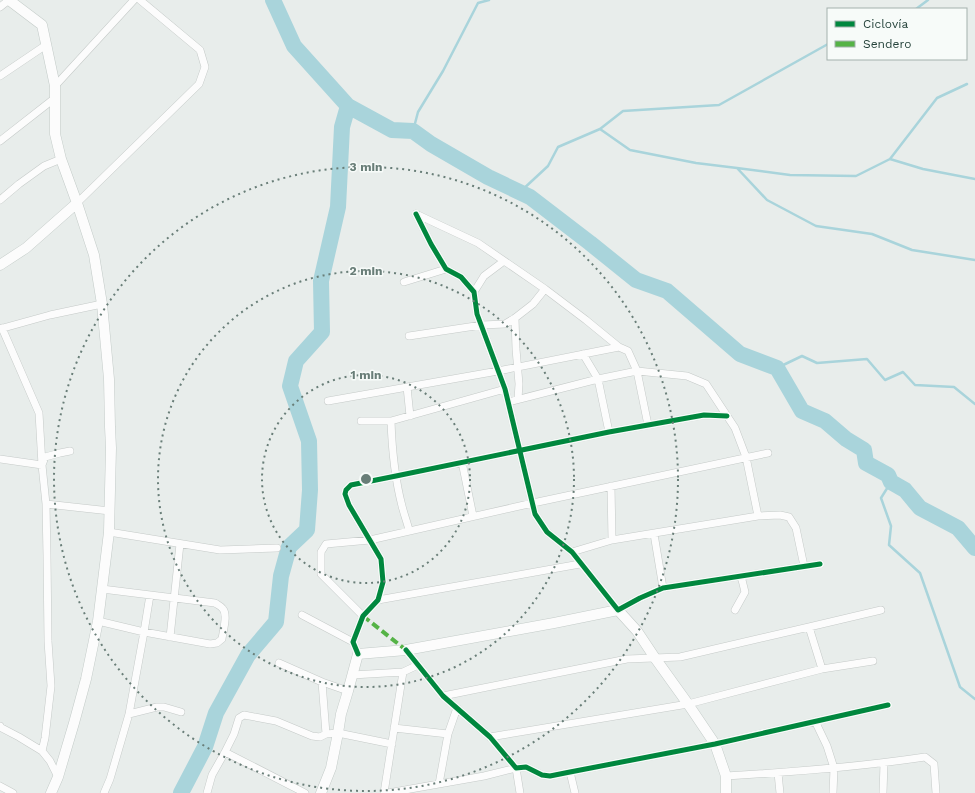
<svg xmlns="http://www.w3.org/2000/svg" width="975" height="793" font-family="'Work Sans',sans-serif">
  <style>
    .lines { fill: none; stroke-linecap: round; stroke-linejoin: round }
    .stream { stroke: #a9d4db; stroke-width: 2.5 }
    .river { stroke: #a9d4db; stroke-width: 16 }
    .street-casing { stroke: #c5cac8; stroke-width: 8 }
    .secondary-casing { stroke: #c3cbc8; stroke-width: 11 }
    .street { stroke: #fcfcfc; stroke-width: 7 }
    .secondary { stroke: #fcfcfc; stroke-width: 10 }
    .quiet { stroke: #55b346; stroke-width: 4; stroke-dasharray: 8 4; stroke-linecap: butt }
    .cycleway-casing { stroke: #f7fbf9; stroke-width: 8 }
    .cycleway { stroke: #00873e; stroke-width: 5 }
    .ring { fill: none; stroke: #697e78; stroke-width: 2; stroke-dasharray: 2 4 }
    .centre { fill: #697e78; stroke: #f7fbf9; stroke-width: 2 }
    .ring-label { font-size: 12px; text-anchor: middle; font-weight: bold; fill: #697e78; stroke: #f7fbf9; stroke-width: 3; stroke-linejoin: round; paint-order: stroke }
  </style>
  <rect width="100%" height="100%" fill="#e8edeb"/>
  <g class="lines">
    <path class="stream" d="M916 9 928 0
      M600 129 623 111 719 105 828 44
      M413 131 418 112 443 71 478 3 489 0
      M890 159 937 98 967 84
      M737 168 790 175 856 176 890 159 923 169 975 179
      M520 192 548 166 558 147 600 129 630 150 696 163 737 168 767 200 816 226 872 234 912 250 975 260
      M777 368 802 356 817 363 867 359 885 380 903 372 915 385 954 387 975 404
      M891 482 881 498 891 526 889 545 920 573 960 687 975 699"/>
    <path class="river" d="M273 0 294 46 348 106 392 130 413 131 431 144 488 177 530 197 590 243 636 280 667 291 740 354 777 368 802 411 825 421 846 439 864 450 866 463 888 475 891 482 905 490 920 508 958 528 975 548
      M181 793 205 747 216 713 248 655 276 622 281 576 289 547 307 530 310 490 309 441 290 386 296 361 322 332 321 281 338 207 342 127 348 106"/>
    <g class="street-casing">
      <path id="street" d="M0 7 9 0
        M0 76 46 45
        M55 86 134 0
        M0 141 55 98
        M0 200 19 184 44 166 61 159
        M77 203 199 84 205 67 200 50 140 0
        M416 214 431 244 446 269 461 277 474 292 477 314 505 389 535 514 547 532 572 552 618 610 640 598 663 588 820 564
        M416 214 478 243 545 289 586 320 619 347 628 351 637 371 687 376 706 384 735 428 746 457 758 516
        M404 282 446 269
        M474 292 484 276 504 261
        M515 318 516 349 519 384 518 399
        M2 328 39 413 42 465 46 504 47 556 48 641 51 686 45 738 42 751
        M0 329 50 315 102 304
        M409 336 482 325 505 324 515 318 533 304 545 289
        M583 354 598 379 609 432
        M407 387 410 416
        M328 401 498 371 619 347
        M508 402 598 379 637 371 648 425
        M361 421H391L505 389
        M391 421C392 450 395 479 402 506 404 514 407 522 409 530
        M0 459 42 465 45 457 60 453 70 451
        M462 462 473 516
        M611 486 612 540
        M46 504 110 511
        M109 532 220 550 277 548
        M654 534 663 588
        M572 552 612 540 758 516 780 515 789 517 796 528 804 566
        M378 600 580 564
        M735 610 745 592 741 576
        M302 615 353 642
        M363 616 321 574V552L326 544 370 540 533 503 768 453
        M98 621 144 632 210 644 217 643 222 639C223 631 228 615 223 609 221 606 218 605 215 603L102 589
        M809 627 822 669
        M170 637 180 544
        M406 650 443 696 490 737 516 768 526 767 542 775 550 776 570 772 715 744 888 705
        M358 654 353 642 363 616 378 600 383 582 381 559 349 505 345 494 346 490 351 485 396 476 609 432 704 415 727 416
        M279 663 322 682 348 691
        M352 675 403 672 418 665
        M322 682 326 734
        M443 696 627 659 680 657 809 627 881 610
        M129 714 157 707H164L181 712
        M815 721 827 746 834 768 833 793
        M0 726V727L19 737 42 751 50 761 58 777
        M394 728 448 734
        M490 737 688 704 822 669 873 661
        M225 752 305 793
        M570 772 575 793
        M778 773 780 793
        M726 776C793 772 859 767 925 757L934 764 936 793
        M439 784 448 734 457 708
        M0 786 13 793
        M104 793 110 779 129 714 144 632 150 595
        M207 793 212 775 225 752 234 734 239 718 244 715 276 721 312 736 320 737 326 734 338 733 392 744
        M384 793 403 672
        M388 793 484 776 516 768 520 793
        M883 793 884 763"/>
    </g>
    <g class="secondary-casing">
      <path id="secondary" d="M9 0 42 25 55 86V134L61 159 77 203 94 255 102 304 109 379 110 427 111 448 109 532 98 621 86 679 74 723 58 777 51 793
        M0 265 26 248 77 203
        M321 793 331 768 338 733 341 714 348 691 358 654 406 650 554 623 618 610 637 631 655 658 688 704 715 744 726 776V793"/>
    </g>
    <use href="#street" class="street"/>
    <use href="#secondary" class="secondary"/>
    <path class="quiet" d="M363 616 406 650"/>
    <g class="cycleway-casing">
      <path id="cycleway" d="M416 214 431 244 446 269 461 277 474 292 477 314 505 389 535 514 547 532 572 552 618 610 640 598 663 588 820 564
        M406 650 443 696 490 737 516 768 526 767 542 775 550 776 570 772 715 744 888 705
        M358 654 353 642 363 616 378 600 383 582 381 559 349 505 345 494 346 490 351 485 396 476 609 432 704 415 727 416"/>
    </g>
    <use href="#cycleway" class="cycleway"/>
  </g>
  <g class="ring">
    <circle cx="366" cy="479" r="104"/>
    <circle cx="366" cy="479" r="208"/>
    <circle cx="366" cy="479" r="312"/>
  </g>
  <circle cx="366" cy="479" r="6" class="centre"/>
  <g class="ring-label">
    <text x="366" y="171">3 min</text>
    <text x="366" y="275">2 min</text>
    <text x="366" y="379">1 min</text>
  </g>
  <rect x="827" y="8" width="140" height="52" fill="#f7fbf9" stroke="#a3b1ad"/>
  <rect x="835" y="21" width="20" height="6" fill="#00873e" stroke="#a3b1ad"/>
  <text x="863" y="28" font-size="12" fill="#24423a">Ciclovía</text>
  <rect x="835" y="41" width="20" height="6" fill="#55b346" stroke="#a3b1ad"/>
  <text x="863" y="48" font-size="12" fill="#24423a">Sendero</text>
</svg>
